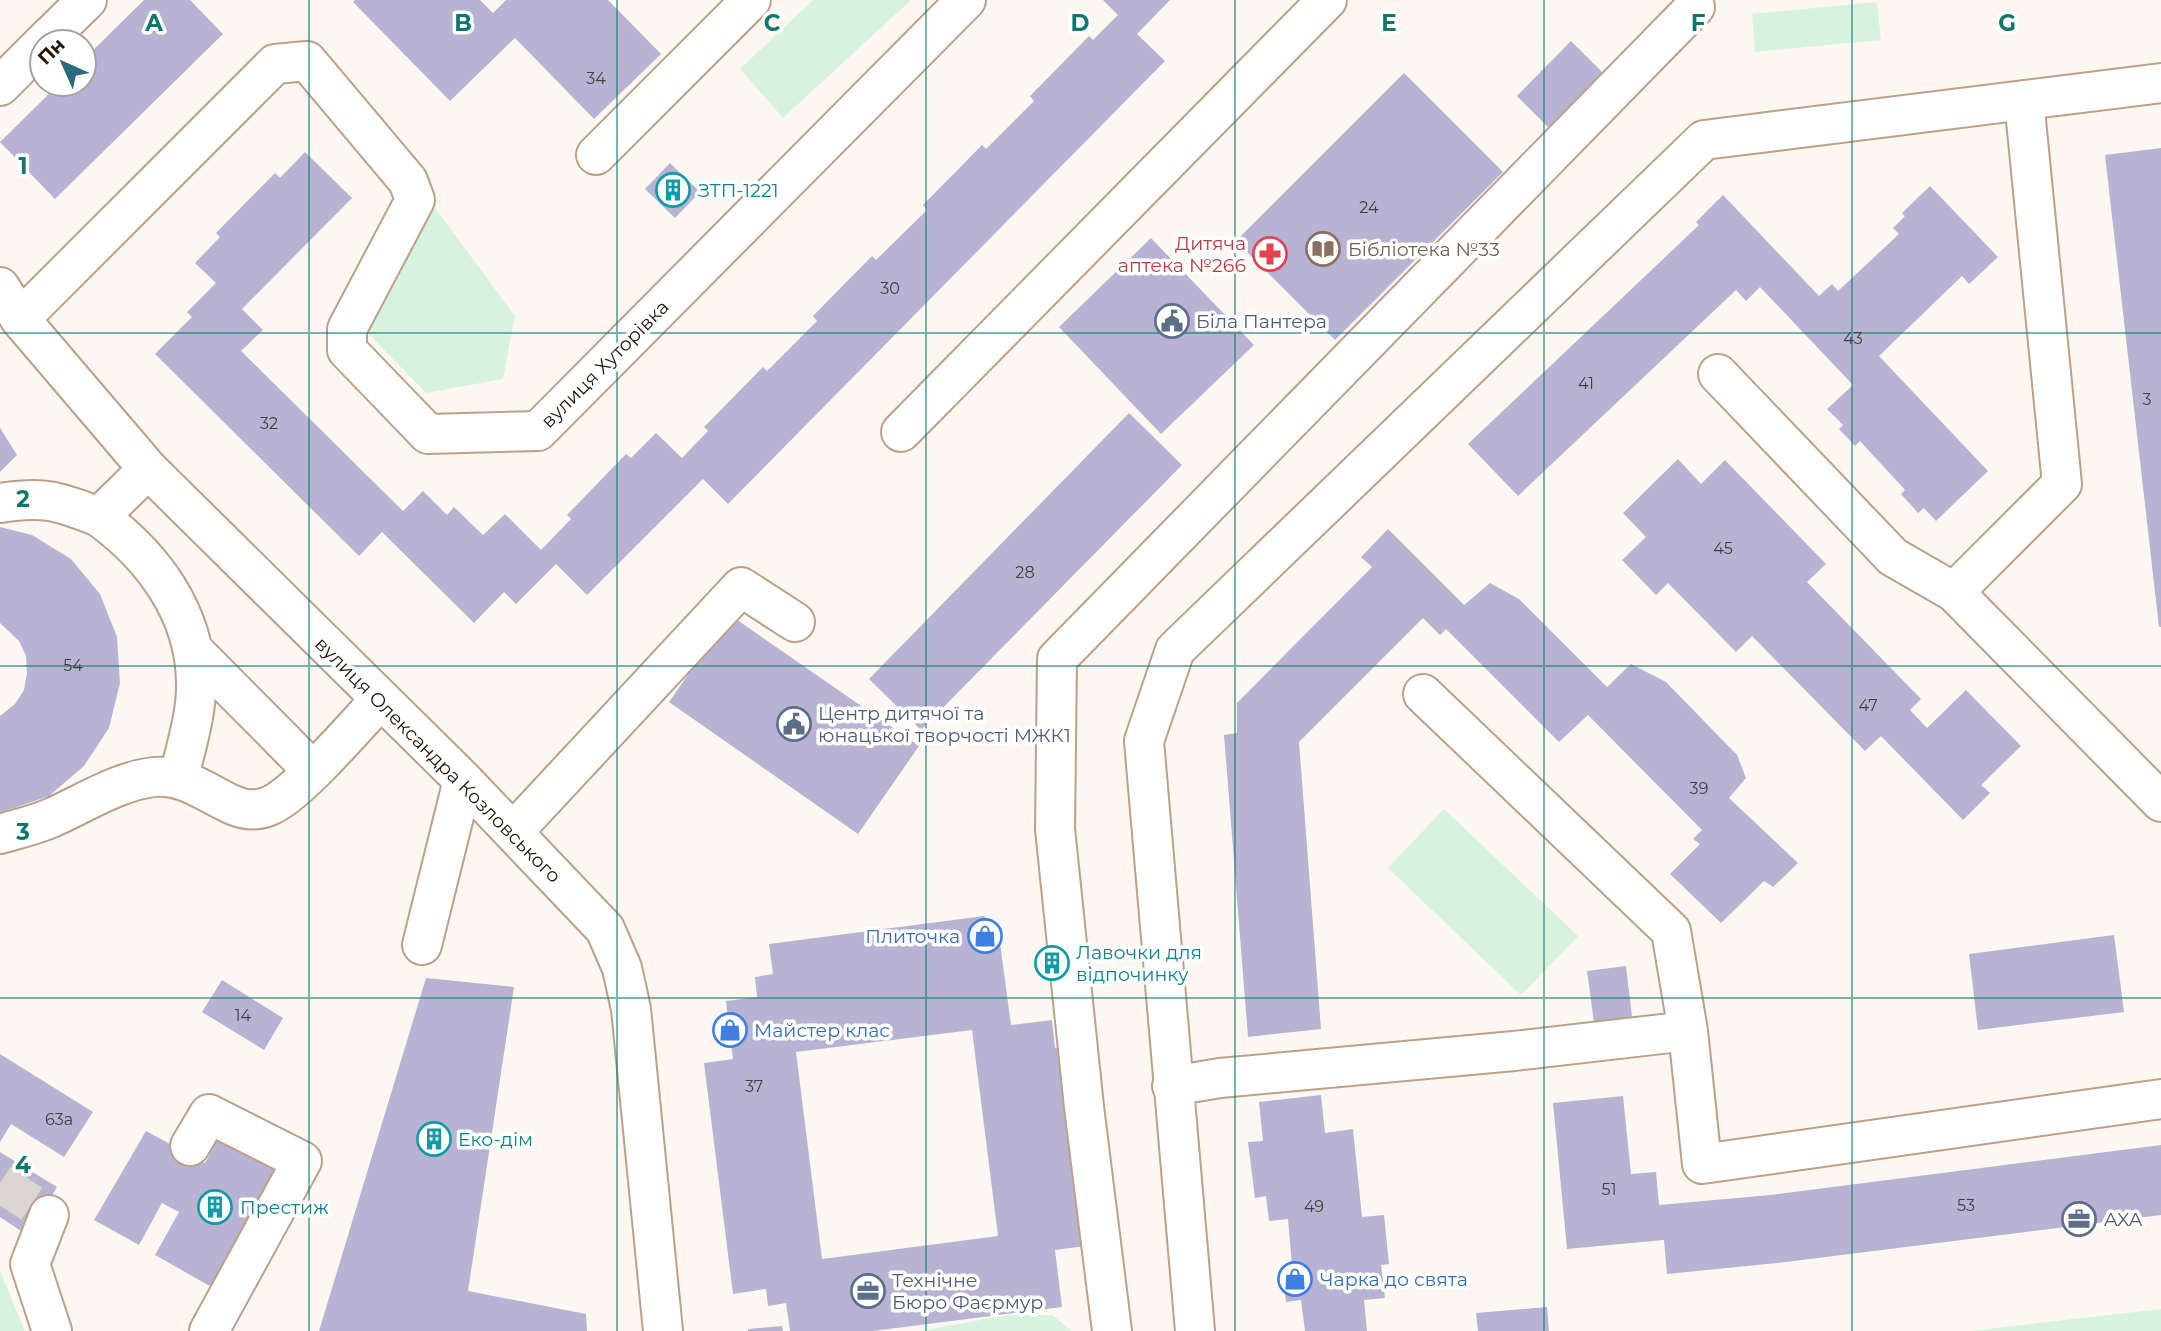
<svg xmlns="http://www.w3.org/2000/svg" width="2161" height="1331" font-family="Montserrat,sans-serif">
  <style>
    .green { fill: #d7f3dd }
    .building { fill: #b8b3d2; fill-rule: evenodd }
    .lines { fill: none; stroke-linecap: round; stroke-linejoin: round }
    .minor-tunnel { stroke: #dcd5d0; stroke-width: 38; stroke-dasharray: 38 19; stroke-linecap: butt }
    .minor-casing { stroke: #bda089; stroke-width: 42 }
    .minor { stroke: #fff; stroke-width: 38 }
    .grid { fill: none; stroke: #0f766e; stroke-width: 2; stroke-opacity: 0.55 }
    .labels { text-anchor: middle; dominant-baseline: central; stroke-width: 7; stroke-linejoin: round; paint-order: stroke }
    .number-label { font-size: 16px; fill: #463d3e }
    .culture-label { font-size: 19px; fill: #0d838f; stroke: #fff; text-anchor: start }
    .health-label { font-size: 19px; fill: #be3a42; stroke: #fff; text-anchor: end }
    .education-label { font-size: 19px; fill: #785e54; stroke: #fff; text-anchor: start }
    .service-label { font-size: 19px; fill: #4e5e75; stroke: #fff; text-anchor: start }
    .street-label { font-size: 19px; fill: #20160d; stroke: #fff }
    .shop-label { font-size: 19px; fill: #366cbe; stroke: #fff; text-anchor: start }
    .grid-label { font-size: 23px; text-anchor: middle; font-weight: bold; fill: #0f766e; stroke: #fff; stroke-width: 7; stroke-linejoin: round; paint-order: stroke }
  </style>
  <rect width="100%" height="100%" fill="#fdf7f2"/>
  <path class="green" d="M813 0H911L783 118 740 69Z
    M1877 2 1881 40 1755 52 1752 14Z
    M435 208 515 316 503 379 426 393 359 324Z
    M1444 809 1578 936 1521 995 1388 868Z
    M0 1271 25 1331H0Z
    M2161 1309V1331H1970Z
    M1008 1315H1052L1072 1331H920Z"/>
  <path class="building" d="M144 0H190L223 34 55 199 0 142 59 84H84V59Z
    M355 0H480L493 13 506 0H608L661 54 594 119 515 38 450 101 353 2Z
    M1103 0H1170L1137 34 1165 61 728 504 703 479 587 595 556 564 516 604 504 592 474 623 382 532 359 556 155 354 192 317 187 312 216 283 195 263 220 237 216 233 275 173 280 178 305 152 352 198 242 309 263 330 241 351 403 511 423 491 447 515 454 507 483 535 505 514 541 550 571 519 567 515 626 454 631 458 656 433 682 458 708 431 704 427 763 367 767 371 817 321 813 316 872 256 876 260 927 210 923 205 982 145 986 149 1034 101 1030 96 1089 36 1093 40 1118 15Z
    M1571 41 1606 76 1552 131 1517 96Z
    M1404 73 1503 172 1335 340 1236 241Z
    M2161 148V627H2159L2105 155Z
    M670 163 700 192 675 218 645 189Z
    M1930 186 1998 257 1969 284 1962 276 1879 356 1988 471 1936 521 1924 508 1918 513 1901 494 1905 490 1860 441 1855 446 1839 429 1843 425 1827 409 1853 385 1760 287 1746 301 1736 290 1518 496 1468 444 1699 225 1696 222 1723 195 1819 296 1832 284 1838 291 1899 234 1893 228 1905 216 1902 213Z
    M1151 238 1254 345 1161 434 1059 327Z
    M1129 413 1182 465 921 730 869 679Z
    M0 428 17 455 0 472Z
    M1678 459 1701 484 1725 460 1826 564 1807 582 1921 699 1910 710 1927 728 1966 690 2021 746 1981 785 1990 793 1963 820 1881 736 1865 751 1752 636 1736 652 1668 583 1656 595 1622 560 1646 537 1623 513Z
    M0 527 32 535 71 559 100 594 117 637 120 683 109 728 84 766 49 796 0 813V716L15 704 24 690 27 673 26 656 19 641 0 623Z
    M1388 529 1464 605 1490 583 1519 599 1607 687 1631 664 1666 682 1737 755 1746 778 1729 798 1798 863 1773 887 1764 881 1721 923 1670 874 1700 844 1693 839 1702 830 1588 715 1559 742 1446 629 1440 635 1423 618 1299 742 1321 1029 1248 1037 1224 735 1237 733V703L1372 567 1361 557Z
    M730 615 919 746 858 834 669 702Z
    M984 916 998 928 1011 1025 1052 1020 1055 1048 1069 1047 1094 1245 1055 1250 1062 1307 873 1331H790L786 1303 768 1306 766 1289 733 1294 704 1063 733 1059 726 1001 757 997 755 977 773 974 769 944ZM972 1030 998 1236 822 1259 796 1052Z
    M2114 935 2124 1012 1978 1030 1969 954Z
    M1060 949 1062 974 1044 976 1042 952Z
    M1626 966 1633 1025 1595 1030 1587 971Z
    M426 978 514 987 468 1291 586 1314 587 1331H319Z
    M222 980 283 1018 264 1050 202 1012Z
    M0 1054 93 1112 64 1157 11 1124 0 1142Z
    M1321 1095 1325 1133 1353 1129 1362 1217 1384 1215 1389 1264 1381 1265 1385 1298 1364 1300 1367 1331H1305L1301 1300 1286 1302 1282 1266 1292 1265 1288 1219 1269 1221 1266 1196 1255 1198 1248 1142 1263 1141 1259 1102Z
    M1623 1096 1631 1174 1656 1172 1659 1205 1770 1195 2161 1145V1215L1777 1263 1667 1274 1664 1240 1567 1249 1553 1103Z
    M146 1131 205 1163 219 1137 280 1170 215 1289 155 1255 179 1212 162 1203 139 1245 94 1220Z
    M0 1152 57 1187 27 1235 0 1217Z
    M1547 1307 1549 1331H1478L1476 1313Z
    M782 1326 783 1331H748V1329Z"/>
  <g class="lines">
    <path class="minor-tunnel" d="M0 1183 49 1215"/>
    <g class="minor-casing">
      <path id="minor" d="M44 42 87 0
        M0 86 42 44
        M596 155 751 0
        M0 287 20 319 148 469 463 780 605 929 622 968 631 1009 663 1331
        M20 319 275 64 307 61 408 181 415 200 347 329V350L428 434 538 431 966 0
        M1718 374 1893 557 1954 592 2161 802
        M901 432 1327 0
        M0 503C44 496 59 501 99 517L148 469
        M99 517C153 556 195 613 196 682 197 714 186 746 179 777
        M1954 592 2062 484 2024 100
        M193 650 312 770
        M1423 694 1671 931 1688 1031 1702 1164 2161 1099
        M513 832 741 587 795 622
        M0 834C17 829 35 825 51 818 83 804 118 781 154 777 184 774 206 793 233 805 244 810 257 811 269 806 297 795 356 725 380 700
        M422 945 463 780
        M1172 1086 1220 1078 1514 1051 1688 1031
        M190 1146 209 1114 302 1161 209 1331
        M49 1215 30 1264 52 1331
        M1112 1331 1084 1107 1055 829 1057 659 1695 7
        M1195 1331 1144 741 1175 650 1704 140 2161 83"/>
    </g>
    <use href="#minor" class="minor"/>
  </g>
  <path class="grid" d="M309 0V1331M617 0V1331M926 0V1331M1235 0V1331M1544 0V1331M1852 0V1331M0 333H2161M0 666H2161M0 998H2161"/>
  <defs>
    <g id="building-ring" transform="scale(1.75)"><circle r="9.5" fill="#fff" stroke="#0f9aa8" stroke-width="1.5"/><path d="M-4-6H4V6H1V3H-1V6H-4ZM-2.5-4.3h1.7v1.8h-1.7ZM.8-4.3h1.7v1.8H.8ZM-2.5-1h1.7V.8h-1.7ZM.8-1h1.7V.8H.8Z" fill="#0f9aa8"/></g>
    <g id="library-ring" transform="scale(1.75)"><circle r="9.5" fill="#fff" stroke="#8d6e63" stroke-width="1.5"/><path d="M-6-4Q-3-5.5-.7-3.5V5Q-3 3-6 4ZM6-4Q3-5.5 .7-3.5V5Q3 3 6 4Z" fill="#8d6e63"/></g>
    <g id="pharmacy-ring" transform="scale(1.75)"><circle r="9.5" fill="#fff" stroke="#e0444e" stroke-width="1.5"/><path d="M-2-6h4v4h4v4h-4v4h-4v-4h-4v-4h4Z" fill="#e0444e"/></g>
    <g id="civic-ring" transform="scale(1.75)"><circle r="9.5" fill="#fff" stroke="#5c6f8a" stroke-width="1.5"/><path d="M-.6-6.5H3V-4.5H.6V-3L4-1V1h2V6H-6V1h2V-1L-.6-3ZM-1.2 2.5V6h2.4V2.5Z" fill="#5c6f8a"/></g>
    <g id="shop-ring" transform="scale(1.75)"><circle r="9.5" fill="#fff" stroke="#3f7fe0" stroke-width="1.5"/><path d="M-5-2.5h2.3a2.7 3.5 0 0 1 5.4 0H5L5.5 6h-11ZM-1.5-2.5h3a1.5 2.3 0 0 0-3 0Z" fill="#3f7fe0"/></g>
    <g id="office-ring" transform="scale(1.75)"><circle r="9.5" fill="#fff" stroke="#5c6f8a" stroke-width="1.5"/><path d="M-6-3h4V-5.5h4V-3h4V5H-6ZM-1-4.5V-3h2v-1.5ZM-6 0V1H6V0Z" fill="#5c6f8a"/></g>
  </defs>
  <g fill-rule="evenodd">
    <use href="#building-ring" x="673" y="190"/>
    <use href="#library-ring" x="1323" y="249"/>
    <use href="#pharmacy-ring" x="1270" y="254"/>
    <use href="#civic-ring" x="1172" y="321"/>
    <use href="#civic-ring" x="794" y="724"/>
    <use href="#shop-ring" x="985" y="936"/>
    <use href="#building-ring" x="1052" y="963"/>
    <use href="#shop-ring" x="730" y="1030"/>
    <use href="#building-ring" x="434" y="1139"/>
    <use href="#building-ring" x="215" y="1207"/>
    <use href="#office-ring" x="2079" y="1219"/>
    <use href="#shop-ring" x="1295" y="1279"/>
    <use href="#office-ring" x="868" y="1291"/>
  </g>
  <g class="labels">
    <g class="number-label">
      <text x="596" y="78">34</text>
      <text x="1369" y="207">24</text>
      <text x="890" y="288">30</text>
      <text x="1853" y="338">43</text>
      <text x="1586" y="383">41</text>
      <text x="2147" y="399">3</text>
      <text x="269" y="423">32</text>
      <text x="1723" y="548">45</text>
      <text x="1025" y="572">28</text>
      <text x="73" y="665">54</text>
      <text x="1868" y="705">47</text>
      <text x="1699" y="788">39</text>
      <text x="243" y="1015">14</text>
      <text x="754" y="1086">37</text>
      <text x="59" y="1119">63а</text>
      <text x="1609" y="1189">51</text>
      <text x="1966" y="1205">53</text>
      <text x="1314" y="1206">49</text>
    </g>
    <g class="culture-label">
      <text x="698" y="190">ЗТП-1221</text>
      <text x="1076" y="952">Лавочки для<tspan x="1076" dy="22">відпочинку</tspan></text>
      <text x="458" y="1139">Еко-дім</text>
      <text x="240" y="1207">Престиж</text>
    </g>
    <g class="health-label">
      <text x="1246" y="243">Дитяча<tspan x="1246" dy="22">аптека №266</tspan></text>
    </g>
    <g class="education-label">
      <text x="1348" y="249">Бібліотека №33</text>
    </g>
    <g class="service-label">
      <text x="1196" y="321">Біла Пантера</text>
      <text x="818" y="713">Центр дитячої та<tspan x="818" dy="22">юнацької творчості МЖК1</tspan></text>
      <text x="2104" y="1219">AXA</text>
      <text x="892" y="1280">Технічне<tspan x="892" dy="22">Бюро Фаєрмур</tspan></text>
    </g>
    <g class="street-label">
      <text transform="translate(605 364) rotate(-45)">вулиця Хуторівка</text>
      <text transform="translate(438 760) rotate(45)">вулиця Олександра Козловського</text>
    </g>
    <g class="shop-label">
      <text x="960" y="936" text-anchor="end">Плиточка</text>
      <text x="754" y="1030">Майстер клас</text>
      <text x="1320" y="1279">Чарка до свята</text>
    </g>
  </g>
  <g class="grid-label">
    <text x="154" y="31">A</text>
    <text x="463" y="31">B</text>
    <text x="772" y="31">C</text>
    <text x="1080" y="31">D</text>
    <text x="1389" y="31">E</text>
    <text x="1698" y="31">F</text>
    <text x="2007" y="31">G</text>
    <text x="23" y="174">1</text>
    <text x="23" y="507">2</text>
    <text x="23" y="840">3</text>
    <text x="23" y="1173">4</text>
  </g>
  <g transform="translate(63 63) rotate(315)"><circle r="33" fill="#ffffff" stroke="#a6a29e" stroke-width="2"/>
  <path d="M0-5L12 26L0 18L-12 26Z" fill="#2a6c7e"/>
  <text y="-10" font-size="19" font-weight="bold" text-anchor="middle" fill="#20160d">Пн</text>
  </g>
</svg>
